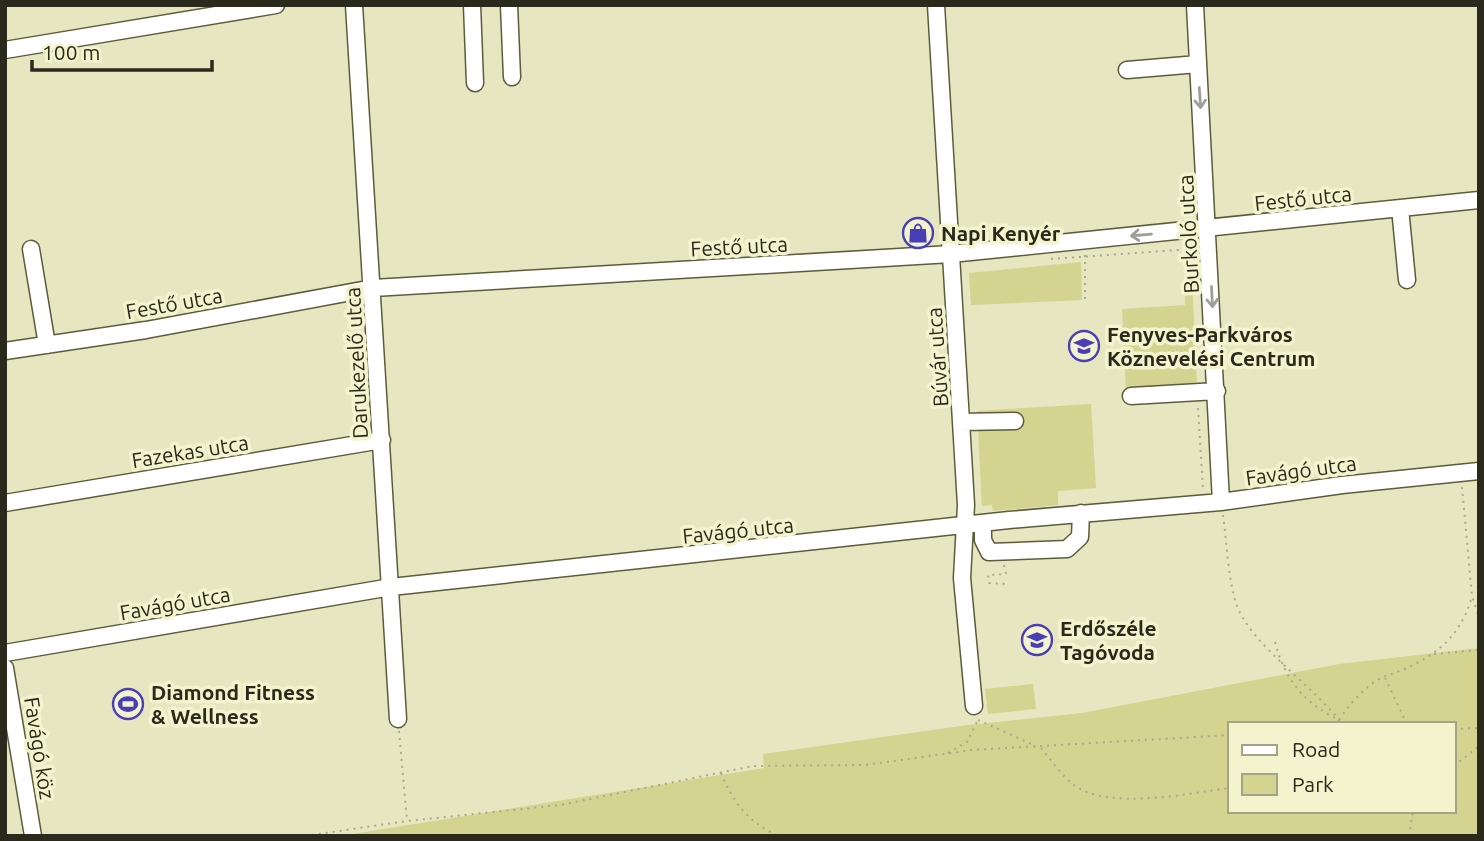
<svg xmlns="http://www.w3.org/2000/svg" width="1484" height="841" font-family="Ubuntu,sans-serif">
  <style>
    .green { fill: #d4d38f; fill-rule: evenodd }
    .lines { fill: none; stroke-linecap: round; stroke-linejoin: round }
    .minor-casing { stroke: #5c5c3c; stroke-width: 19 }
    .path { stroke: #aaaa8c; stroke-width: 2; stroke-dasharray: 2 5; stroke-linecap: butt }
    .minor { stroke: #fff; stroke-width: 16 }
    .oneway { stroke: #9f9f99 }
    .labels { text-anchor: middle; dominant-baseline: central; stroke-width: 7; stroke-linejoin: round; paint-order: stroke }
    .street-label { font-size: 21px; fill: #2a2a1c; stroke: #f3f3ce }
    .poi-label { font-size: 21px; font-weight: bold; fill: #2a2a1c; stroke: #f3f3ce; text-anchor: start }
  </style>
  <rect width="100%" height="100%" fill="#e6e6c1"/>
  <path class="green" d="M1191 256 1197 387 1126 390 1122 309 1185 305 1184 257Z
    M1081 262 1082 300 971 305 969 273Z
    M1091 404 1096 488 1058 491V505L993 511 992 505 982 506 977 411Z
    M1479 648V836H340L764 768 763 754 968 725 1082 713 1339 664ZM1230 724H1454V811H1230Z
    M1033 684 1036 709 988 714 985 689Z"/>
  <g class="lines">
    <g class="minor-casing">
      <path id="minor" d="M354 5 398 719
        M472 5 475 83
        M509 5 512 77
        M936 5 966 505 962 578 974 706
        M1195 5 1221 502
        M5 50 276 5
        M1127 70 1198 64
        M1400 208 1407 280
        M31 249 47 345
        M5 351 146 330 373 288 951 254 1479 200
        M1131 396 1217 391
        M962 422 1015 421
        M5 503 382 440
        M983 523V540L989 552 1067 549 1080 537 1081 513
        M5 653 391 587 1009 520 1221 502 1342 485 1479 471
        M5 668 33 836"/>
    </g>
    <path class="path" d="M1085 255V300
      M1051 259 1192 249
      M1198 408 1203 489
      M1462 487 1472 596 1479 617
      M1223 515C1227 542 1228 581 1237 606 1253 647 1314 686 1342 724
      M1004 565 1006 574 988 575 989 583 1008 584
      M1275 642C1285 680 1304 703 1339 720 1349 705 1368 682 1386 676 1428 662 1460 641 1472 596
      M1434 654 1479 650
      M1385 678 1407 724
      M978 720 1036 746
      M1454 729 1479 728
      M399 731 407 820
      M1041 748C1051 760 1062 776 1074 785 1109 811 1189 793 1230 788
      M948 753 967 742 978 720
      M1454 766 1479 746
      M721 773C733 803 749 823 779 836
      M1407 811 1409 817
      M305 836 407 821 560 805 753 766 865 765 972 750 1230 735
      M1409 836 1413 811"/>
    <use href="#minor" class="minor"/>
  </g>
  <defs><path id="oneway-shaft" d="M-6 0H5M1.5-3L5.5 0L1.5 3" fill="none" stroke-width="1.6" stroke-linecap="round" stroke-linejoin="round" transform="scale(1.75)"/></defs>
  <g class="oneway">
    <use href="#oneway-shaft" transform="translate(1200 98) rotate(86)"/>
    <use href="#oneway-shaft" transform="translate(1141 235) rotate(175)"/>
    <use href="#oneway-shaft" transform="translate(1212 297) rotate(87)"/>
  </g>
  <defs>
    <g id="shop-ring" transform="scale(1.575)"><circle r="9.5" fill="#f3f3ce" stroke="#483fb6" stroke-width="1.5"/><path d="M-5-2.5h2.3a2.7 3.5 0 0 1 5.4 0H5L5.5 6h-11ZM-1.5-2.5h3a1.5 2.3 0 0 0-3 0Z" fill="#483fb6"/></g>
    <g id="school-ring" transform="scale(1.575)"><circle r="9.5" fill="#f3f3ce" stroke="#483fb6" stroke-width="1.5"/><path d="M0-5L7-2L0 1L-7-2ZM-4 1L0 2.5L4 1V4Q0 6-4 4Z" fill="#483fb6"/></g>
    <g id="stadium-ring" transform="scale(1.575)"><circle r="9.5" fill="#f3f3ce" stroke="#483fb6" stroke-width="1.5"/><path d="M0-5a6.5 5 0 1 0 0 10a6.5 5 0 1 0 0-10ZM-3.5-1.8h7v3.6h-7Z" fill="#483fb6"/></g>
  </defs>
  <g fill-rule="evenodd">
    <use href="#shop-ring" x="918" y="233"/>
    <use href="#school-ring" x="1084" y="346"/>
    <use href="#school-ring" x="1037" y="640"/>
    <use href="#stadium-ring" x="128" y="704"/>
  </g>
  <g class="labels">
    <g class="street-label">
      <text transform="translate(1303 198) rotate(-6)">Festő utca</text>
      <text transform="translate(1188 234) rotate(-93)">Burkoló utca</text>
      <text transform="translate(739 246) rotate(-3)">Festő utca</text>
      <text transform="translate(174 303) rotate(-10)">Festő utca</text>
      <text transform="translate(937 357) rotate(-94)">Búvár utca</text>
      <text transform="translate(356 363) rotate(-93)">Darukezelő utca</text>
      <text transform="translate(190 451) rotate(-9)">Fazekas utca</text>
      <text transform="translate(1301 470) rotate(-8)">Favágó utca</text>
      <text transform="translate(738 530) rotate(-6)">Favágó utca</text>
      <text transform="translate(175 603) rotate(-10)">Favágó utca</text>
      <text transform="translate(40 748) rotate(81)">Favágó köz</text>
    </g>
    <g class="poi-label">
      <text x="941" y="233">Napi Kenyér</text>
      <text x="1107" y="334">Fenyves-Parkváros<tspan x="1107" dy="24">Köznevelési Centrum</tspan></text>
      <text x="1060" y="628">Erdőszéle<tspan x="1060" dy="24">Tagóvoda</tspan></text>
      <text x="151" y="692">Diamond Fitness<tspan x="151" dy="24">&amp; Wellness</tspan></text>
    </g>
  </g>
  <rect width="1484" height="841" fill="none" stroke="#2a2a1c" stroke-width="14"/>
  <rect x="1228" y="722" width="228" height="91" fill="#f3f3ce" stroke="#a3a387" stroke-width="2"/>
  <rect x="1242" y="745" width="35" height="10" fill="#ffffff" stroke="#a3a387" stroke-width="2"/>
  <text x="1292" y="757" font-size="21" fill="#2a2a1c">Road</text>
  <rect x="1242" y="774" width="35" height="21" fill="#d4d38f" stroke="#a3a387" stroke-width="2"/>
  <text x="1292" y="792" font-size="21" fill="#2a2a1c">Park</text>
  <path d="M32 60v10h180v-10" fill="none" stroke="#2a2a1c" stroke-width="3.5"/>
  <text x="42" y="60" font-size="21" fill="#2a2a1c" stroke="#f3f3ce" stroke-width="5" paint-order="stroke">100 m</text>
</svg>
